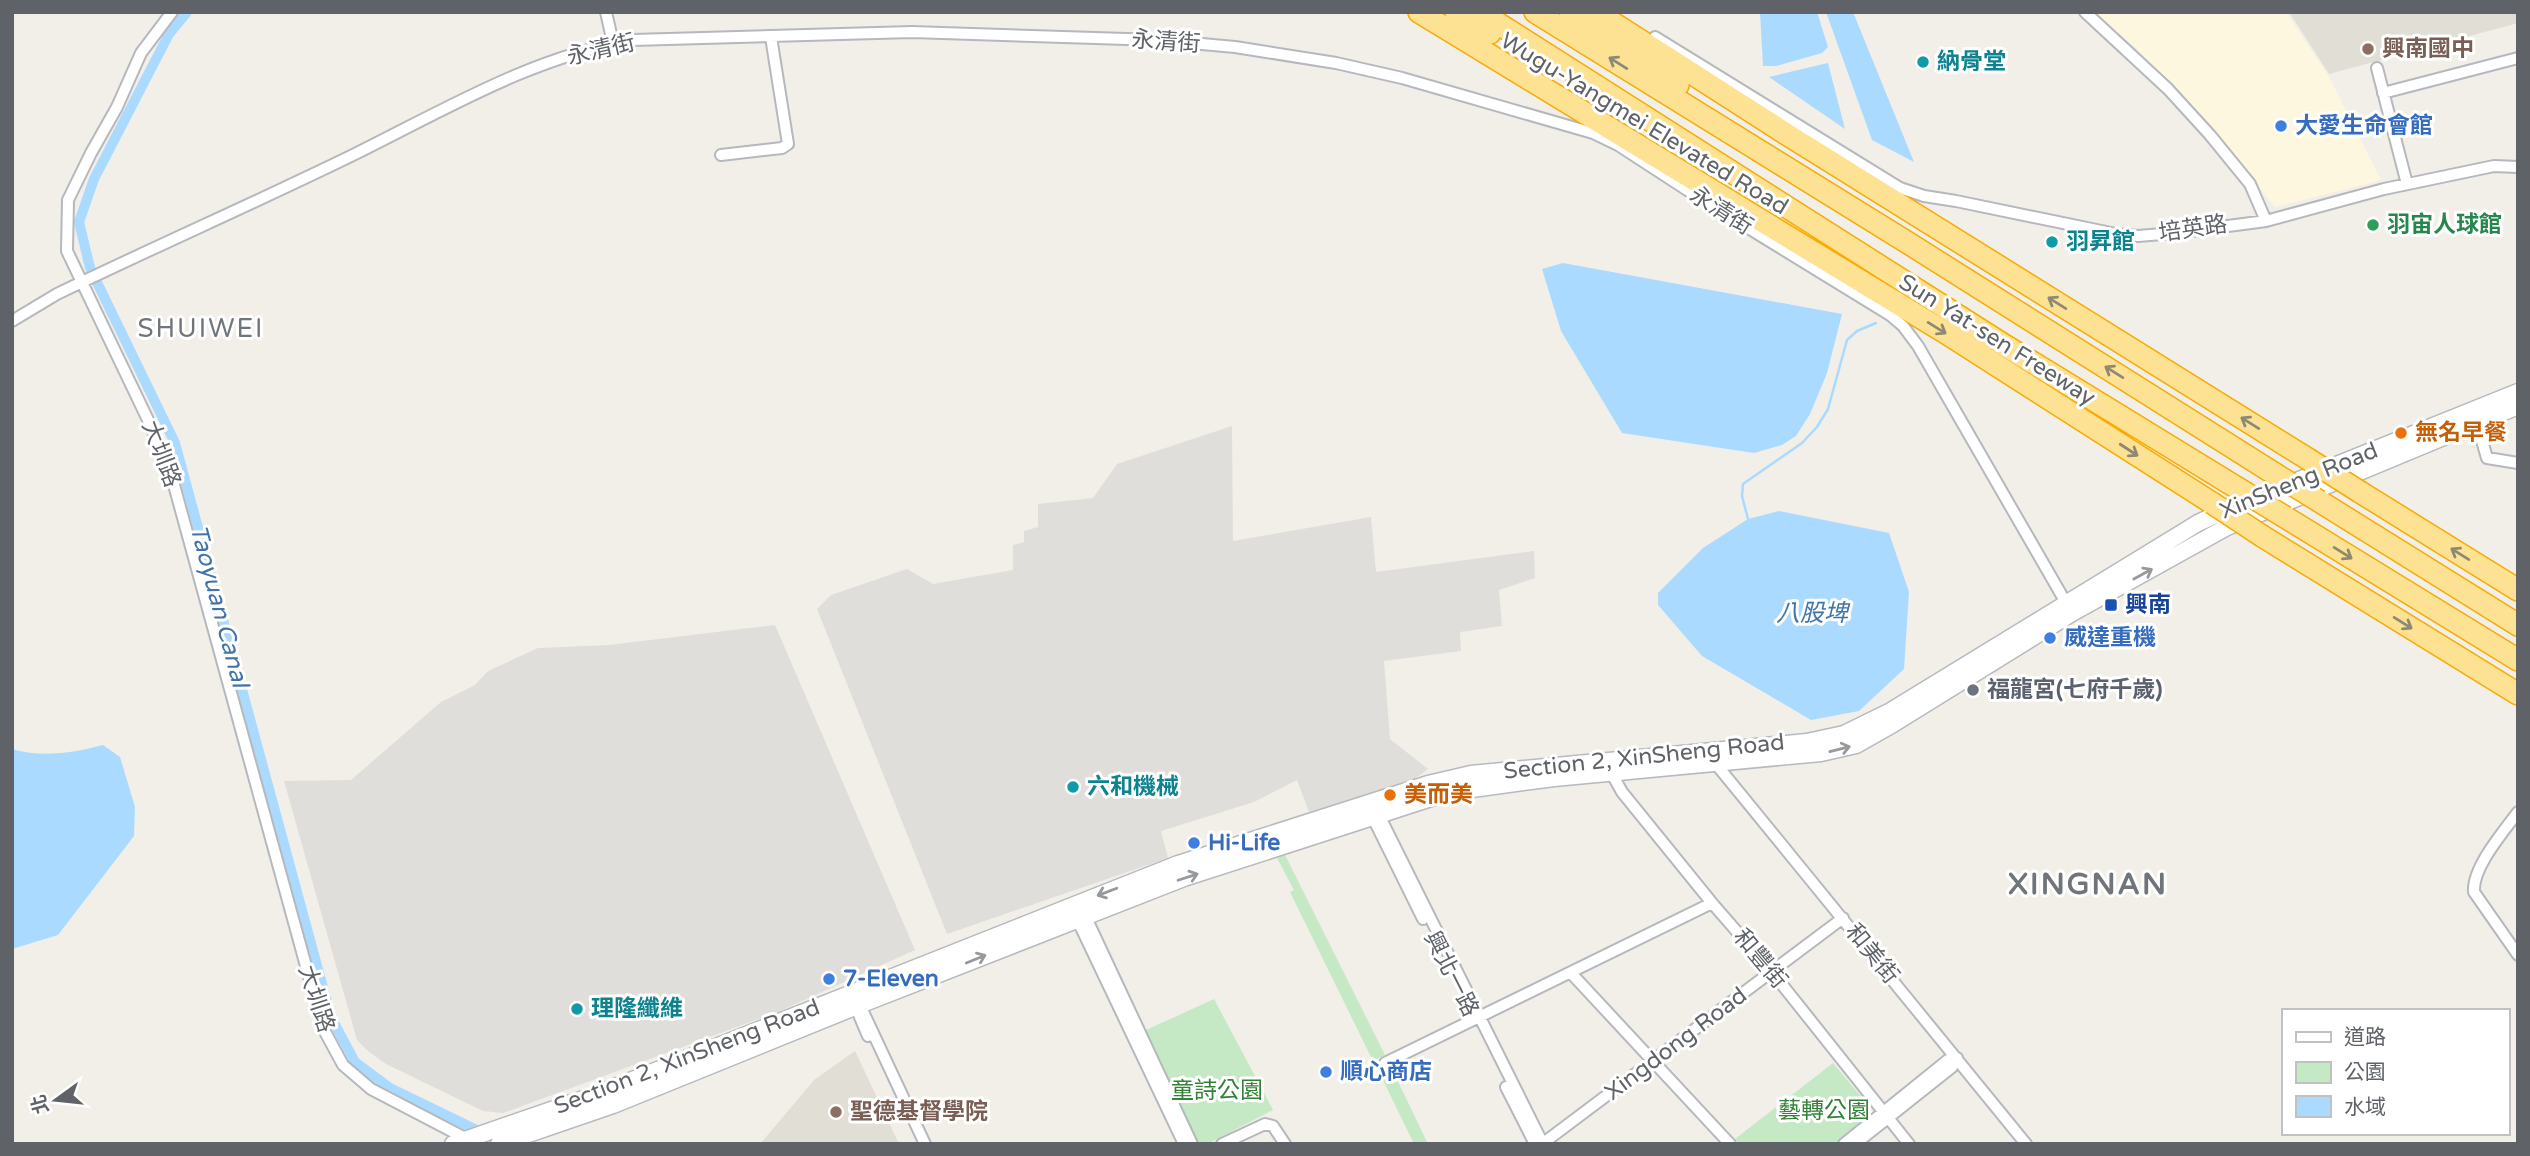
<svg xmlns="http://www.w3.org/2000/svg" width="2530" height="1156" font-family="'Varela Round','Noto Sans TC',sans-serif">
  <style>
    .commercial { fill: #fef7e0 }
    .industrial { fill: #e0deda }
    .education { fill: #e1ded6 }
    .green { fill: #c5e8c5 }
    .water { fill: #aadaff }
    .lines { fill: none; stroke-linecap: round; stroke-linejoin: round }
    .stream { stroke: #aadaff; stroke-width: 2.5 }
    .canal { stroke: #aadaff; stroke-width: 10 }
    .street-casing { stroke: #b5b8bc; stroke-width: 14 }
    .secondary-casing { stroke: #b6babf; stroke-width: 19 }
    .highway-casing { stroke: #f9ab00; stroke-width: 24 }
    .street { stroke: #fff; stroke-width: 10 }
    .secondary { stroke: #fff; stroke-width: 16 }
    .highway { stroke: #fde293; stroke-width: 21 }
    .highway-bridge-casing { stroke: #f9ab00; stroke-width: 24; stroke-linecap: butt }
    .highway-bridge { stroke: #fde293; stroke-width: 21 }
    .oneway { stroke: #8e8975 }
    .oneway2 { stroke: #979a9d }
    .education-dot { fill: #8d6e63; stroke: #fff; stroke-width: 2.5 }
    .culture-dot { fill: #0f9aa8; stroke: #fff; stroke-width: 2.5 }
    .shop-dot { fill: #3f7fe0; stroke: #fff; stroke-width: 2.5 }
    .leisure-dot { fill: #2e9e5b; stroke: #fff; stroke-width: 2.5 }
    .food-dot { fill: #e8710a; stroke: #fff; stroke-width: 2.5 }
    .transit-dot { fill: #1a4fb4; stroke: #fff; stroke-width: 2.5 }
    .worship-dot { fill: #6b7280; stroke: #fff; stroke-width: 2.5 }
    .labels { text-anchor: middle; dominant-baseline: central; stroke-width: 6; stroke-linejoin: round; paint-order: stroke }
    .street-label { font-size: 23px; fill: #5f6368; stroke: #fff }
    .education-label { font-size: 23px; font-weight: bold; fill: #785e54; stroke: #fff; text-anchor: start }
    .culture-label { font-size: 23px; font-weight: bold; fill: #0d838f; stroke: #fff; text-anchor: start }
    .shop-label { font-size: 23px; font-weight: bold; fill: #366cbe; stroke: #fff; text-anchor: start }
    .leisure-label { font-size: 23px; font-weight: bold; fill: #27864d; stroke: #fff; text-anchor: start }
    .food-label { font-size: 23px; font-weight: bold; fill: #c56008; stroke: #fff; text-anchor: start }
    .transit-label { font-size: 23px; font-weight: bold; fill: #164399; stroke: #fff; text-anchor: start }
    .worship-label { font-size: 23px; font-weight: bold; fill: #5b616d; stroke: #fff; text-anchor: start }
    .park-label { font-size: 23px; fill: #348238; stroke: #fff }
    .water-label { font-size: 24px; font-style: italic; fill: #4174aa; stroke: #fff }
    .quarter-label { font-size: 26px; letter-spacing: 2px; fill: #70757a; stroke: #fff }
    .district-label { font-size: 30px; font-weight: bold; letter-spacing: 2px; fill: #70757a; stroke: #fff }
  </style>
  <rect width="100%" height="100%" fill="#f1efe8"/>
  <path class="commercial" d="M2093 12H2286L2329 77 2381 180 2275 207 2192 105 2135 47Z"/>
  <path class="industrial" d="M1232 426 1233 541 1371 517 1376 572 1534 551 1535 578 1499 590 1502 626 1460 632 1461 651 1384 661 1390 739 1428 769 1413 780 1309 812 1297 780 1254 802 1161 831 1168 858 947 934 817 609 831 595 907 569 933 584 1013 570V545L1024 542V531L1038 527V504L1093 498 1117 464Z
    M775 625 915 950 780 1011 503 1113 483 1111 386 1064 368 1051 357 1040 284 781 351 780 441 702 475 685 488 671 538 648 609 645Z"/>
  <path class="education" d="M2289 12H2518V23L2329 74Z
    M855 1051 899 1144H760L814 1080Z"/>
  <path class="green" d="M1285 855 1385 1055 1373 1061 1290 892 1294 890 1277 858Z
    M1214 999 1273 1110 1209 1143 1202 1144 1194 1139 1144 1031Z
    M1833 1063 1869 1106 1870 1116 1836 1144H1739L1735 1139Z
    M1392 1069 1428 1144H1414L1380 1074Z"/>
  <path class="water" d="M1760 12H1817L1828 47 1822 53 1776 66H1763Z
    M1826 12H1853L1914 162 1872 140Z
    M1828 63 1845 129 1769 77Z
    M1563 263 1842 314 1827 373 1810 414 1796 436 1782 445 1754 453 1622 433 1561 331 1542 269Z
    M1779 511 1889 533 1909 592 1904 669 1859 711 1811 720 1702 656 1658 605V593L1703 548 1748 519Z
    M103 745 120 757 135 807 134 836 58 935 12 949V749C43 758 73 753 103 745Z"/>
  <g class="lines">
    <path class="stream" d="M1748 519 1742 496 1743 484 1802 443 1817 427 1828 409 1847 340 1857 331 1876 323"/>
    <path class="canal" d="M187 12 169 34 94 179 79 222 90 268 175 443 331 1017 355 1062 390 1088 485 1134"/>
    <g class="street-casing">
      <path id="street" d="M172 12 141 53 117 107 91 153 68 200 67 251 149 422 171 474 323 1028 343 1065 371 1089 467 1139
        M606 12 613 43
        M2085 12 2168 89 2210 135 2250 184 2266 221
        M1655 37 1900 188 1924 196 1956 201 2116 234 2138 236 2175 233 2266 221 2384 189 2494 166 2518 167
        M2377 68 2407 184
        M2383 93 2518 58
        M721 155 782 148 788 144 771 37
        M12 321 57 294C156 246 257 202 355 154 444 110 534 56 633 40L912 32 1158 40 1235 47 1336 63 1402 78 1593 133 1618 145 1701 199 1890 315 1903 326 1918 346 2069 608
        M2476 420 2487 458 2518 463
        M1716 764 2026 1144
        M1612 774 1622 792 1712 903 1772 972 1909 1144
        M1377 811 1543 1144
        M2518 812C2503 832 2472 868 2474 892L2518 955
        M1371 814 1423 919
        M1083 911 1192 1144
        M1077 916V919L1184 1144
        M1571 973 1730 1144
        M858 1001 925 1144
        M854 1003 868 1036
        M1385 1063 1712 903
        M1506 1087 1535 1144
        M1222 1144 1265 1124 1273 1126 1285 1144
        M1542 1144 1843 918
        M1844 1144 1948 1060 1957 1058
        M1855 1144 1952 1067 1957 1058"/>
    </g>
    <g class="secondary-casing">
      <path id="secondary" d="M453 1144 592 1096 1178 864 1428 784 1471 774 1807 742 1844 734 1889 712 2198 523 2237 505 2518 392
        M499 1144 613 1105 862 1004 1184 878 1450 792 1554 778 1821 753 1856 745 1893 724 2072 613 2227 527 2518 406"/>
    </g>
    <g class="highway-casing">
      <path id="highway" d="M1419 12 1946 333 2212 503
        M1456 12 1490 33
        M1480 12 2004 345 2239 489
        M1535 12 1905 241 2275 474
        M1570 12 1678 85
        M1596 12 1791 137 2308 459
        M2360 492 2518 590
        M2319 501 2518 625
        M2285 517 2518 660
        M2262 536 2518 694"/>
    </g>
    <use href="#street" class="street"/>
    <use href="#secondary" class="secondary"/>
    <use href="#highway" class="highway"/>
    <g class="highway-bridge-casing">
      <path id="highway-bridge" d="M2308 459 2360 492
        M2275 474 2319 501
        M2239 489 2285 517
        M2212 503 2262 536"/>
    </g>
    <use href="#highway-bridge" class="highway-bridge"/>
  </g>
  <defs><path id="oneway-shaft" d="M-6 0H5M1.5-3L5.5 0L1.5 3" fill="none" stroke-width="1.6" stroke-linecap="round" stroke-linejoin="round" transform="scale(1.75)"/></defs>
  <g class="oneway">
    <use href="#oneway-shaft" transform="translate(1618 63) rotate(-148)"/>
    <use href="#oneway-shaft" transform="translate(2057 303) rotate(-148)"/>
    <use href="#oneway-shaft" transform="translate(1937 328) rotate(32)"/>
    <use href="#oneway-shaft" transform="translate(2114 372) rotate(-148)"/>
    <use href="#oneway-shaft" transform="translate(2250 423) rotate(-148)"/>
    <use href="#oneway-shaft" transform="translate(2129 450) rotate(33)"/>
    <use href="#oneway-shaft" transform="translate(2343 553) rotate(32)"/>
    <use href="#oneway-shaft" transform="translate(2460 554) rotate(-148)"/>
    <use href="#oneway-shaft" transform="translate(2403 623) rotate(32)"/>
  </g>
  <g class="oneway2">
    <use href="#oneway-shaft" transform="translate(2143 574) rotate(-29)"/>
    <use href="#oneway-shaft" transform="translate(1840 749) rotate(-14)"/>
    <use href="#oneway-shaft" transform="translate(1188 877) rotate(-18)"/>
    <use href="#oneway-shaft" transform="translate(1107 892) rotate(159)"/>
    <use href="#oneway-shaft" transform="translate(976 959) rotate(-22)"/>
  </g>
  <g class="education-dot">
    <circle cx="2368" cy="49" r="7"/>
    <circle cx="836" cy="1112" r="7"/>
  </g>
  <g class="culture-dot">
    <circle cx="1923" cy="62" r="7"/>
    <circle cx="2052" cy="242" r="7"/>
    <circle cx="1073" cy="787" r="7"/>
    <circle cx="577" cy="1009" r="7"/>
  </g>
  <g class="shop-dot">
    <circle cx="2281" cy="126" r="7"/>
    <circle cx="2050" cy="638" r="7"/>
    <circle cx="1194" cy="843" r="7"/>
    <circle cx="829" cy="979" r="7"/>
    <circle cx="1326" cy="1072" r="7"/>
  </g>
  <circle class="leisure-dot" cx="2373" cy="225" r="7"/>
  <g class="food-dot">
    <circle cx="2401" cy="433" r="7"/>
    <circle cx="1390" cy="795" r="7"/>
  </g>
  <rect class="transit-dot" x="2104" y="598" width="14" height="14" rx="3.5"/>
  <circle class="worship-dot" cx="1973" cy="690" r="7"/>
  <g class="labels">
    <g class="street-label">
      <text transform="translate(1166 42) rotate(4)">永清街</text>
      <text transform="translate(601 50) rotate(-13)">永清街</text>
      <text transform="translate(1644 124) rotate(31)">Wugu-Yangmei Elevated Road</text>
      <text transform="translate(1721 211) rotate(32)">永清街</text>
      <text transform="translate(2193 229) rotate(-8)">培英路</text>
      <text transform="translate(1997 340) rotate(32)">Sun Yat-sen Freeway</text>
      <text transform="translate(161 454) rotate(69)">大圳路</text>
      <text transform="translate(2299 481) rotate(-22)">XinSheng Road</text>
      <text transform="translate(1644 757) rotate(-6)">Section 2, XinSheng Road</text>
      <text transform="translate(1872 954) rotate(51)">和美街</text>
      <text transform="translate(1760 959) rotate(50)">和豐街</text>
      <text transform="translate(1451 974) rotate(63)">興北一路</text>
      <text transform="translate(316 999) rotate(72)">大圳路</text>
      <text transform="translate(1676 1044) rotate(-37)">Xingdong Road</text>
      <text transform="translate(687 1057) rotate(-21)">Section 2, XinSheng Road</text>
    </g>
    <g class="education-label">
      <text x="2382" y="49">興南國中</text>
      <text x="850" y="1112">聖德基督學院</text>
    </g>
    <g class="culture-label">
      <text x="1937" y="62">納骨堂</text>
      <text x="2066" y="242">羽昇館</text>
      <text x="1087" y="787">六和機械</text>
      <text x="591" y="1009">理隆纖維</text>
    </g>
    <g class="shop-label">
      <text x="2295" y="126">大愛生命會館</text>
      <text x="2064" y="638">威達重機</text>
      <text x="1208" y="843">Hi-Life</text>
      <text x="843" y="979">7-Eleven</text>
      <text x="1340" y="1072">順心商店</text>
    </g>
    <g class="leisure-label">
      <text x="2387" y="225">羽宙人球館</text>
    </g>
    <g class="food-label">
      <text x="2415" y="433">無名早餐</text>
      <text x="1404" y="795">美而美</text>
    </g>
    <g class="transit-label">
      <text x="2125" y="605">興南</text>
    </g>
    <g class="worship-label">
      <text x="1987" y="690">福龍宮(七府千歲)</text>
    </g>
    <g class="park-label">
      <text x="1217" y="1091">童詩公園</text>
      <text x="1824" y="1111">藝轉公園</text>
    </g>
    <g class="water-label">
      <text transform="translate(219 606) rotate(75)">Taoyuan Canal</text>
      <text x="1812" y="613">八股埤</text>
    </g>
    <g class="quarter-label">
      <text x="201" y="328">SHUIWEI</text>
    </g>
    <g class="district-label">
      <text x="2088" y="884">XINGNAN</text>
    </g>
  </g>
  <rect width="2530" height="1156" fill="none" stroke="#5f6368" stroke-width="28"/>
  <rect x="2282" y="1009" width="228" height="126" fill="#ffffff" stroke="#bfc1c3" stroke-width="2"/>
  <rect x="2296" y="1032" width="35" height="10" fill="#ffffff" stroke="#bfc1c3" stroke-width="2"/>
  <text x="2344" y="1044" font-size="21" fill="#5f6368">道路</text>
  <rect x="2296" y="1062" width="35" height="21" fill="#c5e8c5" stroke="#bfc1c3" stroke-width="2"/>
  <text x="2344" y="1079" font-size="21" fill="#5f6368">公園</text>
  <rect x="2296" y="1096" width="35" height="21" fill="#aadaff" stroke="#bfc1c3" stroke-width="2"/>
  <text x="2344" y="1114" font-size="21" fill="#5f6368">水域</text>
  <g transform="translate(56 1100) rotate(255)" stroke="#ffffff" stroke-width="5" paint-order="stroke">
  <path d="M0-5L12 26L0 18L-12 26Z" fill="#5f6368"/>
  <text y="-10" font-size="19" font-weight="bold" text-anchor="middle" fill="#5f6368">北</text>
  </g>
</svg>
